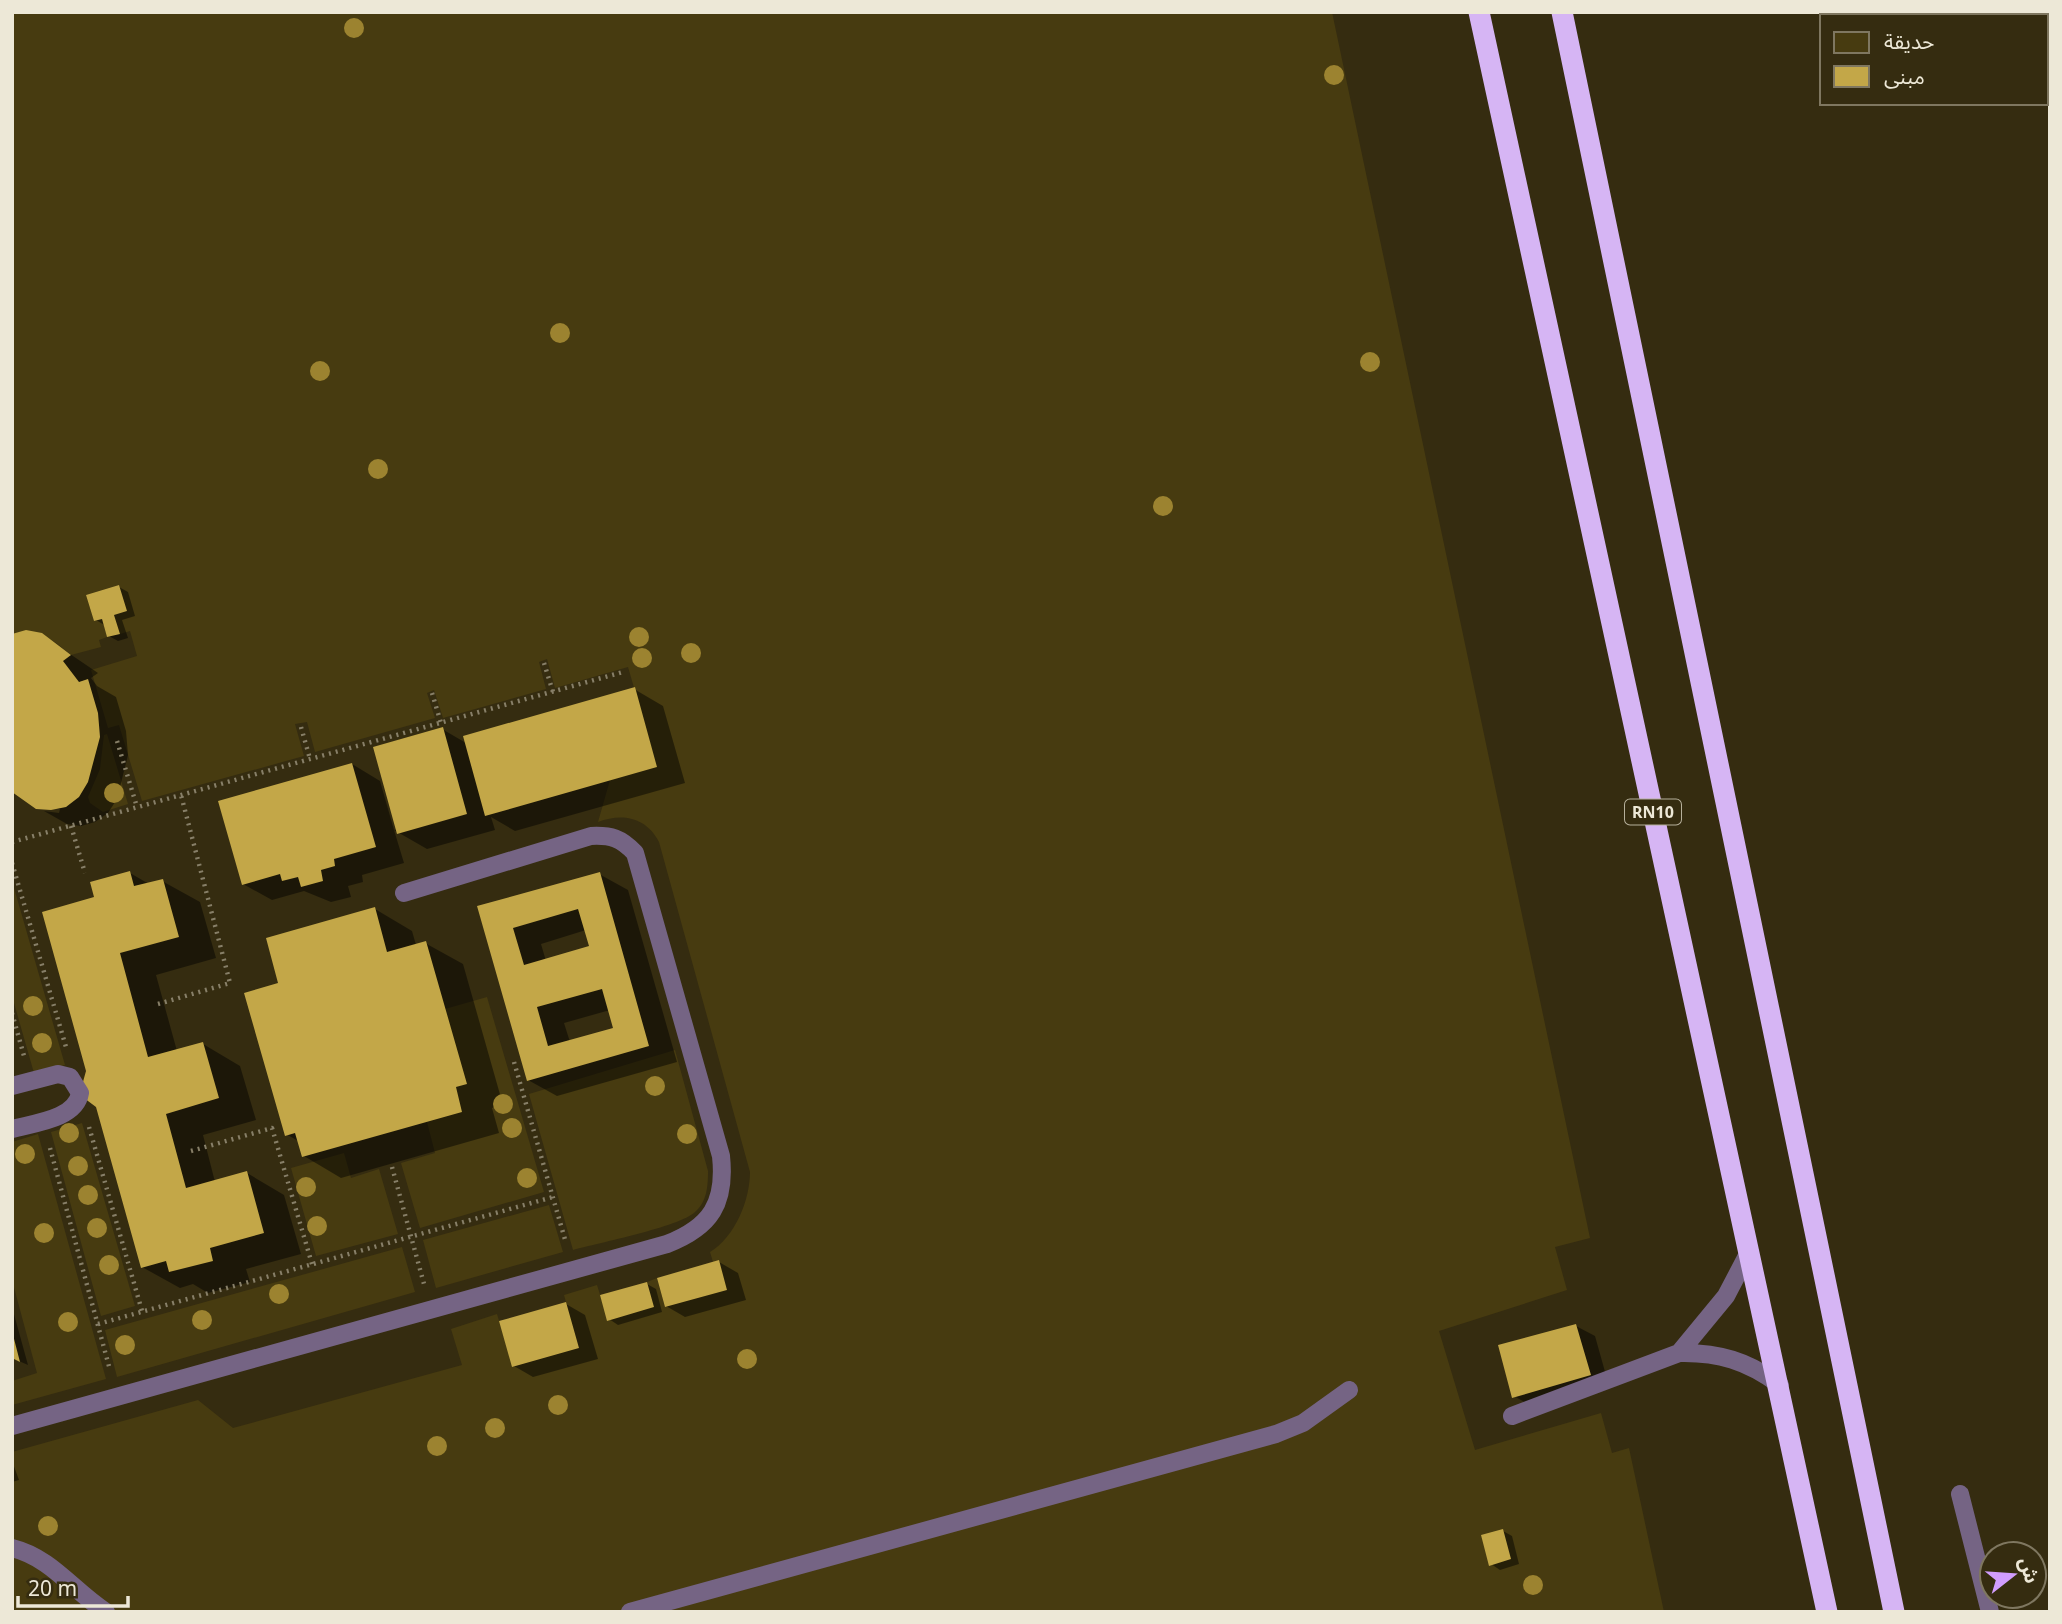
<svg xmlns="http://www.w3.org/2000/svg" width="2062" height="1624" font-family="'Noto Sans','Noto Sans Arabic',sans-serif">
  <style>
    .green { fill: #473b10 }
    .shadow { fill: #0007; fill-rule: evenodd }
    .building { fill: #c3a748; fill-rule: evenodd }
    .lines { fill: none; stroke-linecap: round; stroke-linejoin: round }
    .path { stroke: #877f68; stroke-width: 4.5; stroke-dasharray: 2 5; stroke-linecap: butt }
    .lane { stroke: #756484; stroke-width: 18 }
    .highway { stroke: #d6b5f4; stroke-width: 21 }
    .tree { fill: #9c8330 }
    .labels { text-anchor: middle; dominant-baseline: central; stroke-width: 7; stroke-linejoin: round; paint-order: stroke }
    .shield { fill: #352c10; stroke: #b6b09b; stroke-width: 2 }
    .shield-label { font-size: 16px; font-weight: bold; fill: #ede8d7 }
  </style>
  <rect width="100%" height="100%" fill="#352c10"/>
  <path class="green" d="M12 12H1332L1590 1238 1555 1247 1567 1290 1439 1331 1475 1450 1601 1413 1612 1453 1629 1448 1664 1612H12V1452L198 1400 233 1428 462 1365 451 1329 497 1314 513 1367 579 1348 564 1295 597 1285 608 1320 654 1307 647 1282 657 1278 665 1307 727 1290 719 1261 713 1262 710 1252C735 1237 750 1200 750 1172L659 842C646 817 622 813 598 822L610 780 657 767 628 667 555 688 547 659 539 662 546 689 443 718 434 690 427 693 435 718 315 752 307 722 295 724 304 756 142 801 119 725 108 728 91 670 137 656 130 631 120 634 114 615 127 611 119 585 86 595 94 621 102 619 107 637 99 640 101 647 71 655C52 639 38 627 12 634Z
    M107 734 128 804 103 812 90 803 88 797 100 769 104 735Z
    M12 881 65 1065 34 1073 12 996Z
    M487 997 544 1192 420 1228 401 1163 435 1153 427 1122 462 1112 456 1087 466 1084 445 1009Z
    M675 1050 708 1171C708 1186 707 1202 695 1212 679 1227 598 1243 573 1250L529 1094Z
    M82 1123 135 1306 101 1316 51 1132Z
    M38 1134 106 1379 12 1405V1381L37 1373 12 1280V1142Z
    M344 1153 351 1178 379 1169 398 1234 316 1256 291 1168Z
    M549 1205 563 1252 436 1288 423 1240Z
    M402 1247 415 1292 117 1377 105 1330Z"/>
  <path class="shadow" d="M119 587 128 592 135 616 122 620 128 638 118 641 109 636 106 626 96 620Z
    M42 635 98 673 91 678 97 686 116 697 126 731 128 755 117 799 108 813 95 822 81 826 67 824 44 811 59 813 60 809 39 807Z
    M634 689 663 706 685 783 515 831 491 817 495 830 427 849 394 830 404 863 362 875 363 882 348 886 351 897 331 902 304 891 272 900 243 884 352 764 380 781 394 830 398 829 442 729 466 743Z
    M130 873 149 884 162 881 200 902 216 958 156 975 177 1051 203 1044 240 1066 256 1120 203 1135 215 1182 247 1173 284 1195 301 1254 246 1269 250 1282 208 1293 193 1284 180 1288 142 1267 88 1071 96 899Z
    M599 874 628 890 677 1062 557 1096 528 1080 479 908ZM586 930 591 948 546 961 541 944ZM610 1010 616 1029 570 1042 564 1023Z
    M375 909 412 931 416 945 425 943 463 964 503 1105 492 1108 499 1133 341 1178 304 1156 300 1142 286 1134 281 984Z
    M719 1262 738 1273 746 1300 685 1317 666 1306Z
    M647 1284 656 1289 662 1312 618 1325 609 1319Z
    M566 1304 585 1315 598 1359 533 1377 514 1366Z
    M12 1307 28 1365 12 1358Z
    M1576 1326 1595 1336 1609 1386 1533 1407 1514 1396Z
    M12 1461 19 1480 12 1482Z
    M1503 1531 1512 1536 1519 1564 1500 1570 1491 1564Z"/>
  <path class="building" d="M119 585 127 611 114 615 120 634 107 637 102 619 94 621 86 595Z
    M26 630 42 633 71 655 63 661 79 682 88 679 98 713 100 737 88 782 79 797 66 807 51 810 36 809 12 792V634Z
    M635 687 657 767 485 816 463 736Z
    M443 727 467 814 397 834 373 747Z
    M352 763 376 847 334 859 335 866 321 870 323 881 301 887 298 877 282 881 280 874 242 885 218 801Z
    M130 871 134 886 163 879 179 937 120 953 148 1057 203 1042 219 1098 166 1114 186 1188 247 1171 264 1233 210 1248 213 1261 169 1272 166 1261 141 1268 96 1107 84 1098 81 1089 86 1071 42 912 94 897 90 882Z
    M600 872 649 1046 527 1081 477 906ZM578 909 589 946 524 965 513 928ZM602 989 613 1028 548 1046 537 1007Z
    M375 907 387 952 426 941 467 1084 456 1087 462 1112 302 1157 295 1133 285 1136 244 993 278 983 266 938Z
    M719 1260 727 1290 665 1307 657 1278Z
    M647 1282 654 1307 607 1321 600 1295Z
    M566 1302 579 1348 512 1367 499 1321Z
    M1576 1324 1591 1375 1512 1398 1498 1345Z
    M12 1335H13L20 1362 12 1358Z
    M1503 1529 1511 1559 1489 1566 1481 1535Z"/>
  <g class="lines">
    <path class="path" d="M544 663 553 692
      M432 693 441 723
      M301 727 310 759
      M117 741 137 807
      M71 826 85 873
      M12 842 623 672
      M12 863 66 1047
      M158 1004 230 983 181 795
      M12 1013 24 1056
      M514 1062 566 1243
      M89 1127 142 1311
      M50 1148 110 1370
      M191 1151 272 1128 312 1264
      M392 1167 424 1284
      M98 1324 553 1197"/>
    <path class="lane" d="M12 1086 58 1074 70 1077 80 1093C76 1119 34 1123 12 1129
      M1679 1353 1726 1296 1749 1252
      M1512 1416 1679 1353C1718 1352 1748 1361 1780 1385
      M12 1426 667 1244C711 1227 726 1203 721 1156L635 853C621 838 611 835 591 836L404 893
      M1960 1494 1990 1612
      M12 1548C52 1558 73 1591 106 1612
      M630 1612 1276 1434 1303 1423 1349 1390"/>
    <path class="highway" d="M1479 12 1827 1612
      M1562 12 1894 1612"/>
  </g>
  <g class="tree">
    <circle cx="354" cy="28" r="10"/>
    <circle cx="1334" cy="75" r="10"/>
    <circle cx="560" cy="333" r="10"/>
    <circle cx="1370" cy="362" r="10"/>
    <circle cx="320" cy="371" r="10"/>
    <circle cx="378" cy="469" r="10"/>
    <circle cx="1163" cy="506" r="10"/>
    <circle cx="639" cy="637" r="10"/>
    <circle cx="691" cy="653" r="10"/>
    <circle cx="642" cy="658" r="10"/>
    <circle cx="114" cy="793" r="10"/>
    <circle cx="33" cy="1006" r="10"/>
    <circle cx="42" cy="1043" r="10"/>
    <circle cx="655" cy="1086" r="10"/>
    <circle cx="503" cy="1104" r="10"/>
    <circle cx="512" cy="1128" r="10"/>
    <circle cx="69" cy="1133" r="10"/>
    <circle cx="687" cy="1134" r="10"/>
    <circle cx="25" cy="1154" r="10"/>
    <circle cx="78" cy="1166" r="10"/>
    <circle cx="527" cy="1178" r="10"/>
    <circle cx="306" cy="1187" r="10"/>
    <circle cx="88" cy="1195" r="10"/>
    <circle cx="317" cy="1226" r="10"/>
    <circle cx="97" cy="1228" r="10"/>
    <circle cx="44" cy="1233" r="10"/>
    <circle cx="109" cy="1265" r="10"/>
    <circle cx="279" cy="1294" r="10"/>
    <circle cx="202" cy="1320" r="10"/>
    <circle cx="68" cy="1322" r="10"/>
    <circle cx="125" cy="1345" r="10"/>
    <circle cx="747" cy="1359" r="10"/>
    <circle cx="558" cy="1405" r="10"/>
    <circle cx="495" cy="1428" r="10"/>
    <circle cx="437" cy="1446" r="10"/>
    <circle cx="48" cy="1526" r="10"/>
    <circle cx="1533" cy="1585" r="10"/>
  </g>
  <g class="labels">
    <rect class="shield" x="1625" y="799.5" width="56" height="25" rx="5"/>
    <g class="shield-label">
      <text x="1653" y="812">RN10</text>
    </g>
  </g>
  <rect width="2062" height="1624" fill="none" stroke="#ede8d7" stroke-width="28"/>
  <rect x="1820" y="14" width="228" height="91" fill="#352c10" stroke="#7f7760" stroke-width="2"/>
  <rect x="1834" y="32" width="35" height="21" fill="#473b10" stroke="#7f7760" stroke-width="2"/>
  <text x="1884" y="49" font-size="21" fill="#ede8d7">حديقة</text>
  <rect x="1834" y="66" width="35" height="21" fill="#c3a748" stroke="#7f7760" stroke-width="2"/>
  <text x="1884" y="84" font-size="21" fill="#ede8d7">مبنى</text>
  <g transform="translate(2013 1575) rotate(73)"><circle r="33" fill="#352c10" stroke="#7f7760" stroke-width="2"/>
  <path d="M0-5L12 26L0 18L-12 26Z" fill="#d19dfe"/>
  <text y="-10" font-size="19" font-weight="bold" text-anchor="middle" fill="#ede8d7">ش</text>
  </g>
  <path d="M18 1596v10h110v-10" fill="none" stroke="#ede8d7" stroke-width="3.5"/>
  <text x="28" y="1596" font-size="21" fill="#ede8d7" stroke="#352c10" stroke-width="5" paint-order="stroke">20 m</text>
</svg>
